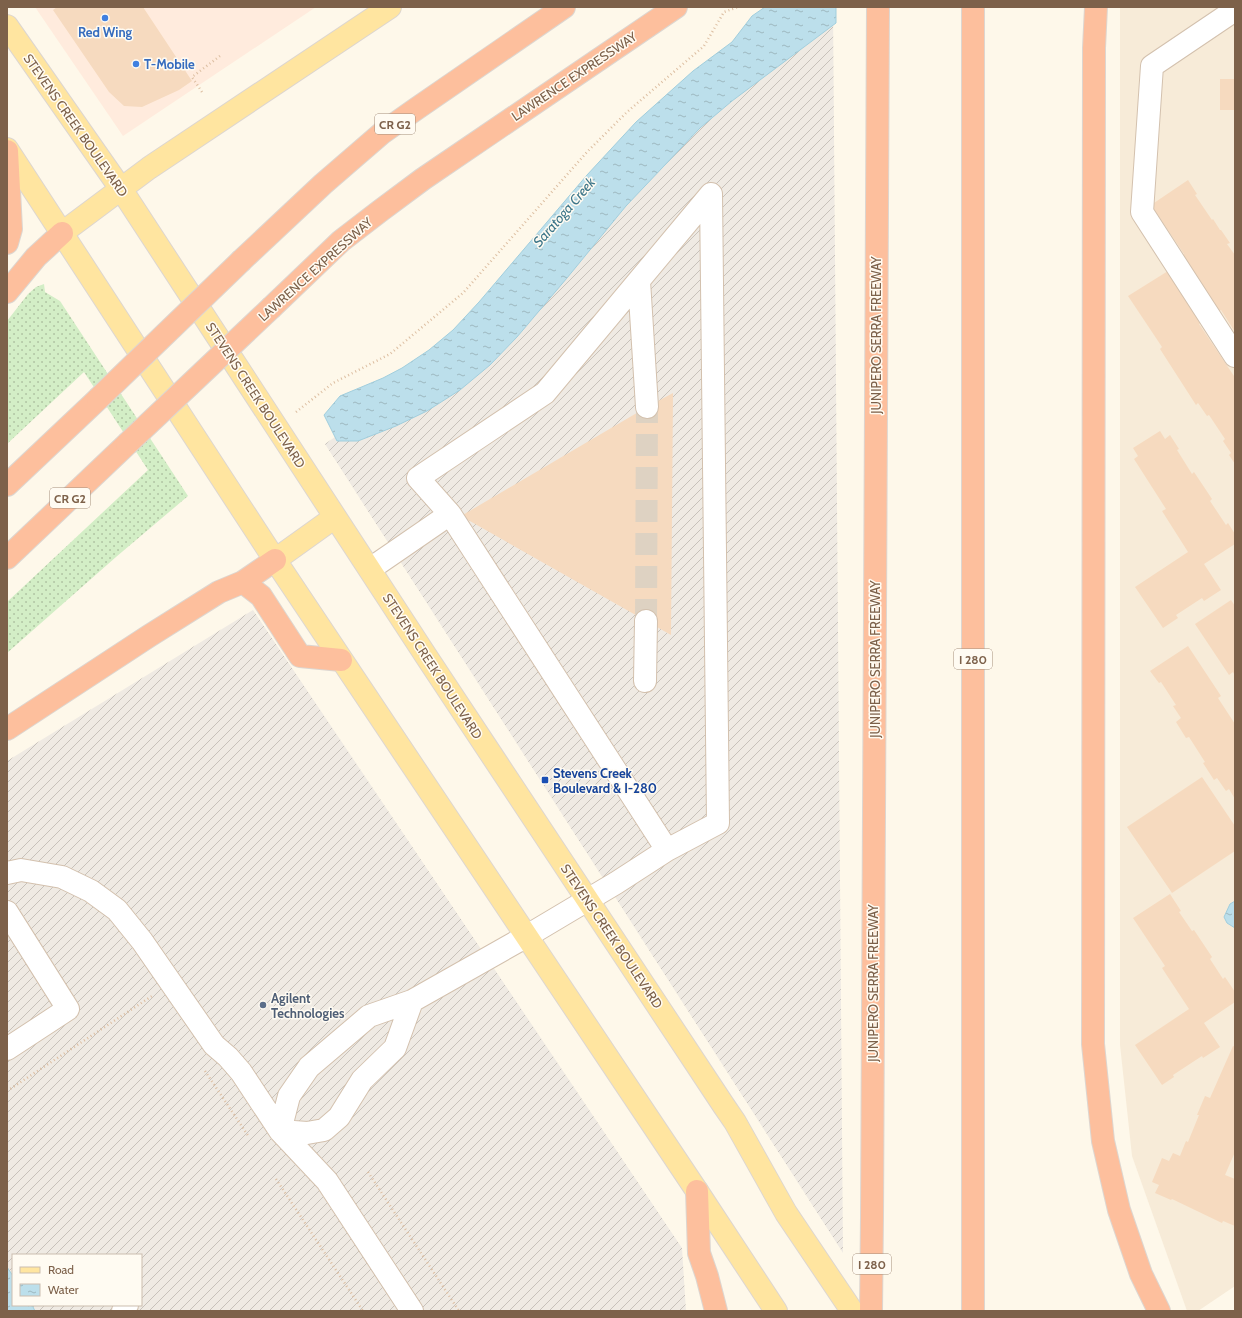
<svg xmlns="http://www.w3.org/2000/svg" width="1242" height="1318" font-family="Cabin,sans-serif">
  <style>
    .residential { fill: #f7ebd8 }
    .commercial { fill: #ffebdd }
    .industrial { fill: url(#industrial-furrows); fill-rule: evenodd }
    .grass { fill: url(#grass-dots) }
    .water { fill: url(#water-ripples); stroke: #a1cedd }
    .building { fill: #f6dabf }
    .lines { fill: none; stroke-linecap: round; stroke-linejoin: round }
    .minor-tunnel { stroke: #ded2c2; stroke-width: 22; stroke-dasharray: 22 11; stroke-linecap: butt }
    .minor-casing { stroke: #d3c1ae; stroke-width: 24 }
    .major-casing { stroke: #ddd6d0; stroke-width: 24 }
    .highway-casing { stroke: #ddd6d0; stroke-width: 24 }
    .path { stroke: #dcbea1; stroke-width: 2.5; stroke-dasharray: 1 3; stroke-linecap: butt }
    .minor { stroke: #fff; stroke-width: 22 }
    .major { stroke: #ffe5a0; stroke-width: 22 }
    .highway { stroke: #fdbf9d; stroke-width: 22 }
    .highway-bridge-casing { stroke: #ddd6d0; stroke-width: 24; stroke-linecap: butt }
    .highway-bridge { stroke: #fdbf9d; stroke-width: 22 }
    .shop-dot { fill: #3f7fe0; stroke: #fffbf2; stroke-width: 1.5 }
    .transit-dot { fill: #1a4fb4; stroke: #fffbf2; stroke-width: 1.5 }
    .service-dot { fill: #5c6f8a; stroke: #fffbf2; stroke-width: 1.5 }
    .labels { text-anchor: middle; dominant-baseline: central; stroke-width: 3; stroke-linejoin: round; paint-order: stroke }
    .shield { fill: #fffbf2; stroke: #a48f7c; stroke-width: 1 }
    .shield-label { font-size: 12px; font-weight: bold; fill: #7d614a }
    .shop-label { font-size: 13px; font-weight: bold; fill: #366cbe; stroke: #fffbf2 }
    .street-label { font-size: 13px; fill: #7d614a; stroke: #fffbf2 }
    .transit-label { font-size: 13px; font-weight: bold; fill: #164399; stroke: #fffbf2; text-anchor: start }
    .service-label { font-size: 13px; font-weight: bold; fill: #4e5e75; stroke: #fffbf2; text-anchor: start }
    .water-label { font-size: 14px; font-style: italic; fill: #3e778a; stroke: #fffbf2 }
  </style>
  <defs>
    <pattern id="industrial-furrows" width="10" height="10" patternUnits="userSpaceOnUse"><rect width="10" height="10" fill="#efeae3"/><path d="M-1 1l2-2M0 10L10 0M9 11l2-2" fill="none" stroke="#c7c1ba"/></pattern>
    <pattern id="grass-dots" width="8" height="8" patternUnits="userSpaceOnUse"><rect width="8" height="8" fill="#d3eec6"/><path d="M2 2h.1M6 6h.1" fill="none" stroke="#b0c4a3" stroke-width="1.8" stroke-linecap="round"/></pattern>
    <pattern id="water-ripples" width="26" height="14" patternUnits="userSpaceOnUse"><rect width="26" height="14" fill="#bcdfeb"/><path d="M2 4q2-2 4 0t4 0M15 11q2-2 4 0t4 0" fill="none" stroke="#9eb8c0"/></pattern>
  </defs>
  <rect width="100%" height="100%" fill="#fef8ea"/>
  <path class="residential" d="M1120 7H1235V1286L1198 1311H1187L1132 1156 1120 1045Z"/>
  <path class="commercial" d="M35 7H316L123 136Z"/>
  <path class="industrial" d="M833 7 843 1253 325 444 516 310 658 141Z
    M253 610 682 1248 686 1311H7V761ZM13 1255H141V1305H13Z"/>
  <path class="grass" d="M44 284 45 292 60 301 188 496 116 557 7 653V602L148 470 84 372 7 444V321L28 294 36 287Z"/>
  <path class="water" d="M765 7H836V23L732 101 700 128 626 206 567 278 517 337 490 365 460 390 427 411 396 426 358 441H337L324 415 340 396 383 378 402 368 429 350 453 330 479 302 587 175 636 122 693 71 732 42 752 16Z
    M1235 901V928L1227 923 1224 917 1230 904Z
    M7 1267 13 1276V1305H32L35 1311H7Z"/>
  <path class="building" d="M57 7H143L192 81 179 90 142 107 124 106 109 92 53 10Z
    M1220 79H1235V110H1220Z
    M1188 180 1197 194 1195 195 1212 220 1213 219 1220 230H1221L1230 243 1227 244 1235 255V332L1221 310 1218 312 1181 256 1184 254 1151 205Z
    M1168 271 1203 321 1199 324 1234 376 1235 375V464L1229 455 1231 453 1223 441 1225 439 1209 415 1207 416 1198 403 1196 405 1160 349 1162 347 1128 296Z
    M673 393 671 635 461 516 647 407Z
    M1160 431 1165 439 1170 435 1179 449 1177 450 1192 474 1194 472 1212 499 1210 501 1226 525 1228 523 1235 534V544L1204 564 1221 590 1204 601 1202 598 1176 615 1178 618 1163 628 1135 587 1188 552 1162 511 1166 509 1134 459 1138 456 1133 448Z
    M1231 600 1235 606V676L1233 672 1229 675 1195 624Z
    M1188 646 1221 696 1218 698 1235 724V799L1229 789 1226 791 1217 778 1214 780 1203 763 1205 762 1189 737 1186 738 1176 722 1181 718 1173 706 1176 705 1161 682 1159 683 1150 671Z
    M1202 777 1235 826V851L1172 893 1127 827Z
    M1170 894 1181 911 1179 912 1192 931 1194 930 1212 957 1210 959 1223 979 1225 977 1235 992V1002L1204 1023 1220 1047 1203 1058 1202 1056 1173 1075 1174 1077 1162 1085 1135 1045 1189 1009 1162 968 1165 966 1133 918Z
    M1233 1046 1235 1047V1152L1225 1175 1235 1179V1226L1223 1221 1222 1223 1172 1199 1171 1200 1155 1193 1159 1185 1152 1182 1162 1158 1169 1161 1173 1153 1180 1156 1186 1141 1188 1142 1199 1115H1197L1205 1096 1210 1098Z"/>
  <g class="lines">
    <path class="minor-tunnel" d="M646 621 647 407"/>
    <g class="minor-casing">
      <path id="minor" d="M1235 10 1152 66 1142 212 1235 356
        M639 281 647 407
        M370 569 450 514 667 850
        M645 681 646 621
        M7 873 21 870 62 877 91 891 117 910 142 941 214 1045 228 1057 241 1072 280 1131 327 1181 412 1311
        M7 912 68 1009 7 1049
        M280 1131 289 1096 309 1067 369 1016 412 1001 527 936 616 883 667 850 718 823 711 194 545 393 418 478 450 514
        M280 1131 307 1133 324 1130 339 1117 362 1080 395 1048 412 1001
        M123 1311 127 1305"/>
    </g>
    <g class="major-casing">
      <path id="major" d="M7 26 121 189 426 656 724 1106 735 1122 786 1213 852 1311
        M7 149 275 560 697 1191 776 1311
        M62 233 149 168 390 7
        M275 560 335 517"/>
    </g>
    <g class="highway-casing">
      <path id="highway" d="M1096 7 1094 48 1093 1044 1103 1141 1119 1210 1141 1274 1159 1311
        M7 151 11 229 7 243
        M242 260 323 184 382 133 416 109 564 7
        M7 292 36 257 62 233
        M272 307 341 241 380 211 423 179 676 7
        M7 485 98 399
        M7 558 127 444
        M243 582 261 596 300 656 341 660
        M7 729 149 636 219 592 243 582 275 560
        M697 1191 699 1253 707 1276 716 1311
        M871 1311 872 1217 878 7
        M973 1311V7"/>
    </g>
    <path class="path" d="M202 92 192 77 220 56
      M296 412 333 383 390 354 463 293 587 152 627 112 704 46 724 12 738 7
      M205 1071 249 1137
      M7 1091 152 996
      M368 1172 459 1311
      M276 1179 363 1311"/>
    <use href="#minor" class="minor"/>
    <use href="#major" class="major"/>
    <use href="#highway" class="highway"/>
    <g class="highway-bridge-casing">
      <path id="highway-bridge" d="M98 399 242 260
        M127 444 272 307"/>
    </g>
    <use href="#highway-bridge" class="highway-bridge"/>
  </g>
  <g class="shop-dot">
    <circle cx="105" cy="18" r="4"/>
    <circle cx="136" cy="64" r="4"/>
  </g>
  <rect class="transit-dot" x="541" y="776" width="8" height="8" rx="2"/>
  <circle class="service-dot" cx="263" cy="1005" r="4"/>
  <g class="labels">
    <g class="shield">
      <rect x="375" y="114" width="40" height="20" rx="3"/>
      <rect x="50" y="488" width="40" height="20" rx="3"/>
      <rect x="954" y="649" width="38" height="20" rx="3"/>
      <rect x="853" y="1254" width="38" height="20" rx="3"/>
    </g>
    <g class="shield-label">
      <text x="395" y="124">CR G2</text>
      <text x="70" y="498">CR G2</text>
      <text x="973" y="659">I 280</text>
      <text x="872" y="1264">I 280</text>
    </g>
    <g class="shop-label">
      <text x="105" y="32">Red Wing</text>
      <text x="144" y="64" text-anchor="start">T-Mobile</text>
    </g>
    <g class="street-label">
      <text transform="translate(574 76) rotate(-34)">LAWRENCE EXPRESSWAY</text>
      <text transform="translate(76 125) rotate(55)">STEVENS CREEK BOULEVARD</text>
      <text transform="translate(315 269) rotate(-42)">LAWRENCE EXPRESSWAY</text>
      <text transform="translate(876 335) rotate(-90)">JUNIPERO SERRA FREEWAY</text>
      <text transform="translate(256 395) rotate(57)">STEVENS CREEK BOULEVARD</text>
      <text transform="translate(875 659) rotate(-90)">JUNIPERO SERRA FREEWAY</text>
      <text transform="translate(433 666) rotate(57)">STEVENS CREEK BOULEVARD</text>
      <text transform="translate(612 936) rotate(56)">STEVENS CREEK BOULEVARD</text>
      <text transform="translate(873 983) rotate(-90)">JUNIPERO SERRA FREEWAY</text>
    </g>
    <g class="transit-label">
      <text x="553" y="773">Stevens Creek<tspan x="553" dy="15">Boulevard &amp; I-280</tspan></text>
    </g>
    <g class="service-label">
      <text x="271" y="998">Agilent<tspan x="271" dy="15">Technologies</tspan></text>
    </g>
    <g class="water-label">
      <text transform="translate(564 212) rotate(-49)">Saratoga Creek</text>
    </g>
  </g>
  <rect width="1242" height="1318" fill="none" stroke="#7d614a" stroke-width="16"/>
  <rect x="12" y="1254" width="130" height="52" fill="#fffbf2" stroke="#cbbdaf"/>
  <rect x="20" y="1267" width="20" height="6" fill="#ffe5a0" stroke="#cbbdaf"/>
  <text x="48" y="1274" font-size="12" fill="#7d614a">Road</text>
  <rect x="20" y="1284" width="20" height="12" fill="url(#water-ripples)" stroke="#cbbdaf"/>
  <text x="48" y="1294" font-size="12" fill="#7d614a">Water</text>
</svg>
